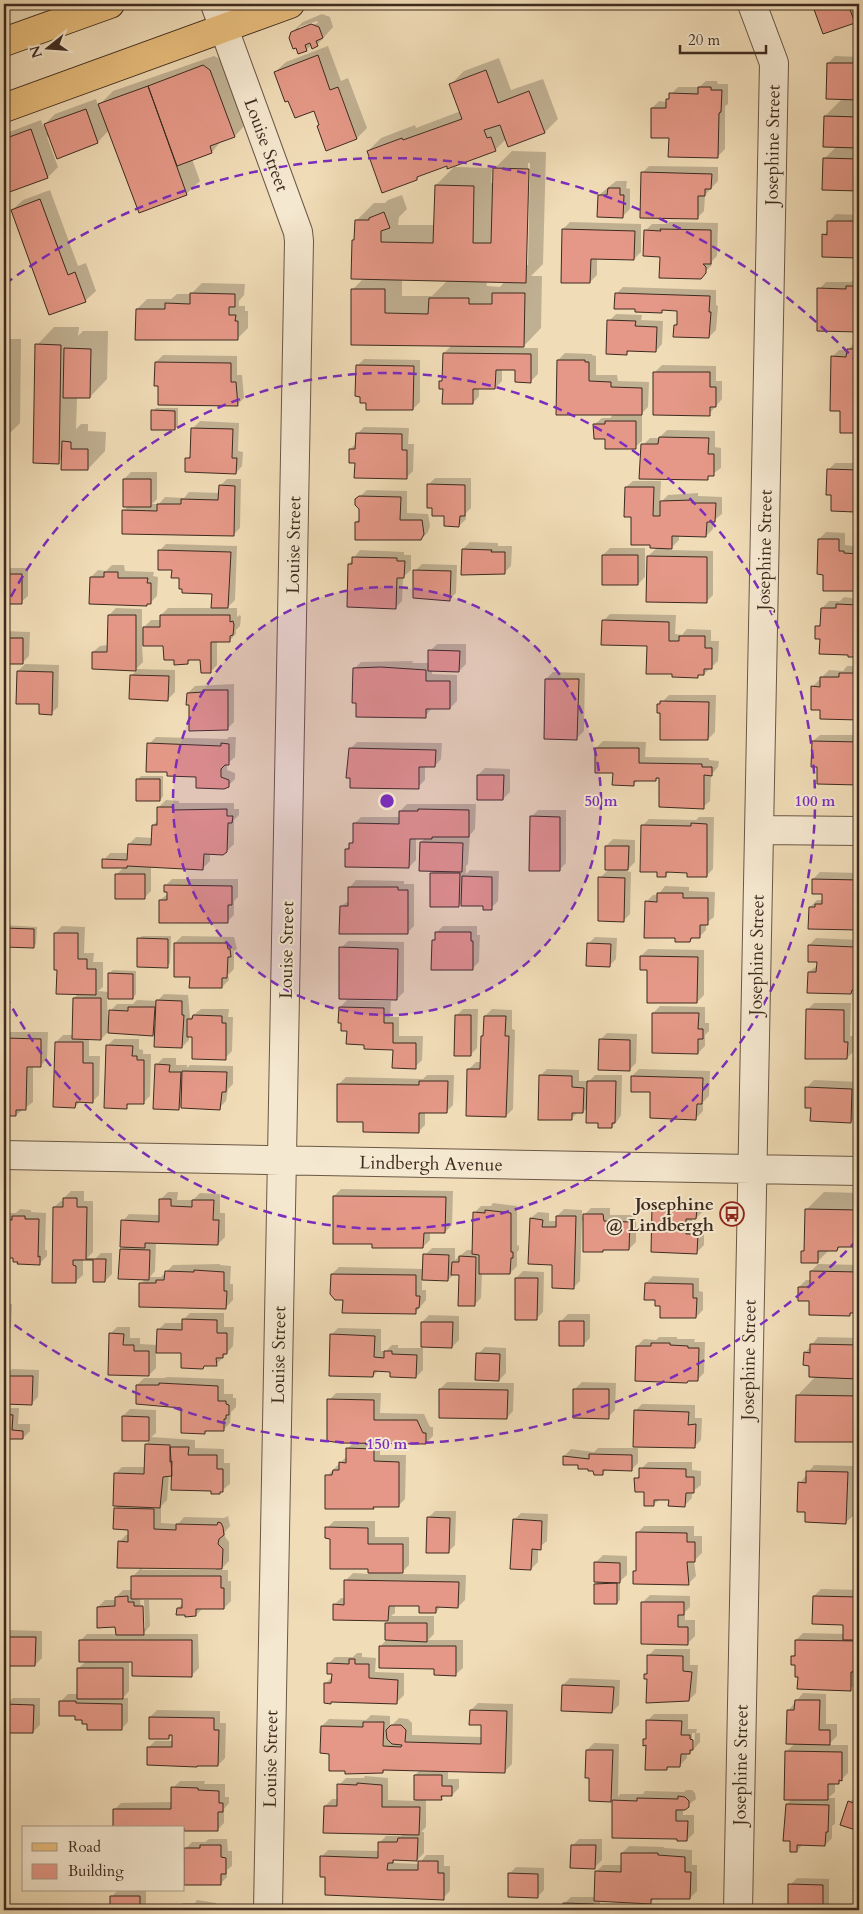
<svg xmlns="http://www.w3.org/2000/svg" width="863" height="1914" font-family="Cardo,serif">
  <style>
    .shadow { fill: #0003; fill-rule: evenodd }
    .building { fill: #e59887; stroke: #3d2b1f }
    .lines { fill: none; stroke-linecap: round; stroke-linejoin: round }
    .minor-casing { stroke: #6a5745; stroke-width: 30 }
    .major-casing { stroke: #3d2b1f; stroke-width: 30 }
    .minor { stroke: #f5e8d0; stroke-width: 28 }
    .major { stroke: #e8be7c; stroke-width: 28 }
    .ring { fill: none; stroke: #7b2cbf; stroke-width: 2.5; stroke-dasharray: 9 6 }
    .labels { text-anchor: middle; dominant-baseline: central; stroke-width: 4; stroke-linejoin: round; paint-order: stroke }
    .street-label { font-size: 18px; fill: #3d2b1f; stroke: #f5e8d0 }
    .poi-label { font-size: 18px; font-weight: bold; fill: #3d2b1f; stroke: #f5e8d0; text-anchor: end }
    .centre { fill: #7b2cbf; stroke: #f5e8d0; stroke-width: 2.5 }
    .ring-label { font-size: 15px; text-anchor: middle; font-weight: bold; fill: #7b2cbf; stroke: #f5e8d0; stroke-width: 4; stroke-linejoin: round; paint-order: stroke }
  </style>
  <rect width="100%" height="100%" fill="#f0dcb7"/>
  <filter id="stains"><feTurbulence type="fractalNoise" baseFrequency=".004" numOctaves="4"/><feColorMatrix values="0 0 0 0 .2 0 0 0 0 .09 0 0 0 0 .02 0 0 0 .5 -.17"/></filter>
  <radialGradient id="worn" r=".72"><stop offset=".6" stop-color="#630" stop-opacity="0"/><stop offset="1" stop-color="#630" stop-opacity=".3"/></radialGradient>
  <path class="shadow" d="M813 4H859V16L854 21 824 32Z
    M322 14 330 17 333 27 317 45H312L306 50 292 32 303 22ZM317 21 318 23 299 30V27Z
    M328 46 341 81 348 78 367 128 357 138 320 125 314 109 275 72 286 62Z
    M214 56 220 59 245 125 235 136 222 140 212 152 192 159 200 181 186 194 109 130 98 142 57 157 49 136 47 137 58 167 48 177 5 192 4 134 41 120 43 126 55 114 96 99 98 106 113 91Z
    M835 56 859 57V190L823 189 824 159 837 146 825 116 843 98 828 63Z
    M499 58 511 90 543 79 558 119 545 132 506 139 495 150 421 174 417 179 368 151 381 138 415 125 416 128 461 111 451 84 464 71Z
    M706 81H717L718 84H728V104L725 106V149L718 156 670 137 652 108 659 101 667 102 671 94 678 87H699Z
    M512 151 546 152 543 264 531 276H542L541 328 522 348H538V374L531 381 517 369H502V381L495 388H479V396L473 403 444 388 440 382 444 378V353L452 345 352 344 353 289 364 278 353 241 356 238V221L374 203H385L388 200 402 195 407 209 399 217 398 225H435L436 185 454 167 492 168 491 183H494V169ZM528 163H530L528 265H525ZM402 279 448 280 432 296H402ZM486 281H505L500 287 487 286Z
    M649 166 718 167V181L705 195 704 211 697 218 642 173Z
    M616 181H627L626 188 630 189V209L623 216 599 195Z
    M50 190 78 266 86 263 96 291 85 301 12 210 23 200Z
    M836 214 859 215V256H823V235L829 230V221Z
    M570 222 641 224V252L634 259 597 258V275L590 282 563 229Z
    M669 222 718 223 717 256 712 261V265L700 277 661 255 645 231 652 224H667Z
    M854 279 859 280V331L818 330 819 289 826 282H851Z
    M202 283 245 284 244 295 239 301V306H245V311H248V328L237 339 137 309 147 299H171L177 294H191Z
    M623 287 716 290V305L718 306 716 330 709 337 675 325 678 322V309H664L661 311 636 308 616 294Z
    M616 314 642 315 641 320 663 321 662 344 656 351 630 350 627 353 609 321Z
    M54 327H79L78 336 83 331H108L107 379 90 397H77L76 429 81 424H88V431L106 432 105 451 88 469 63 458 58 462 37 345Z
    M4 339H21L20 423 4 439Z
    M855 342H859V432H841V410L832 357 839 350H848Z
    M565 353 592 354V355L596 356V375H617L618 381 649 382 648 407 642 413V441L635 447 606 438 595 424 602 418H610L614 414 558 360Z
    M163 355 237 356V375H242L244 398 237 405 159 384 156 362Z
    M364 359 420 360V402L413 409 357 366Z
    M662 365 716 366V381H722V399L709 414 655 372Z
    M156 408H178V426L175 429 153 411Z
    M200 421 239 423 238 451 243 452 242 466 236 473 187 459 192 453 193 428Z
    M364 427 409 428 408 444H414L413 471 406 478 356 462 350 449 357 443V434Z
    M667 430 715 431V447L721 448V468L707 478 643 445 650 438H659Z
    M835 463H859V525H857V510L833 494 828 470Z
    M131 472H157V499L152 504H159L165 497 184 498 189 492 220 493V486L227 479H241L240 528 233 535 124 511 128 506 124 479Z
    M435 478H471V508L466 513V519L459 526 445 514 428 485Z
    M633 481H661L660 503 668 495 698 493V496L722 497V514L713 521V529L706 536 679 535V540L669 550 713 551V595L706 602 648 556 658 547 651 544 632 516 626 487Z
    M367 490 407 491V513L428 514 430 526 428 532 421 539 356 522 360 518V508L356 500Z
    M826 532 845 533V545L859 547V590L825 589 819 539Z
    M470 542 498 543V546H512L511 566 504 573 463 549Z
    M166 544 237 546 235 600 227 608H237V617L240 615 241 617 240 626 236 630V634L229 641H217V665L210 672 202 659H191L187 663 175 659 165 645H142L143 662 136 669 175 670V692L168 699 131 676 137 670 93 667V652L100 646 108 645 109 615 116 608 142 609V629L151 620H161V615L168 608H213V593L180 577 159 551Z
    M610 548H645V577L638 584 603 555Z
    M360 550 404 552V555H411V570L403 577 402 601 395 608 349 564Z
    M422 564 457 565 456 593 449 600 415 571Z
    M112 565H124L125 571 154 572 153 576 158 577 157 596 150 603 91 577 98 570 106 571Z
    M4 568H28V596L21 602H4Z
    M844 597 859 599V656L821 653V638L817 627 822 622V608L829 601H840Z
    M610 614 676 615 675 634 682 635 687 629 711 630V641H719L718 661 704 674H701L698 676 674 673 648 645 603 621Z
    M4 631 30 632 29 656 22 663H4Z
    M437 644H466V664L459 671 432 670V674L457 675V701L450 708H432L425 717 354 669 361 662 413 661 412 663H429L430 651Z
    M25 664 59 665 58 707 51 713 40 703 18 671Z
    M847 666H859V718H821V709L812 687 819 680H822V677L829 670 843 671Z
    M553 672 585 673 584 731 577 738 546 679Z
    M234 684V722L227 729 190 704 188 693 195 686Z
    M669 695H716L715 732 708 739 662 712 659 705Z
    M820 735H859V783H818V766L813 741Z
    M156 737 227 739 229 737H236L235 757 227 764V770L235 773V779L228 786 197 776 168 771 149 744Z
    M603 741 646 742 645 757 709 758V760L719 761 718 767 711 775 710 801 703 807 661 777 655 780 639 779 634 784 614 772 596 748Z
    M357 742 442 743 441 759 435 766H425V780L418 787 350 749Z
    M485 768 510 769V792L503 799 478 775Z
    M141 776H163V796L160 800 138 779Z
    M166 800 179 801V803H234V809H239V815L234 820V844L227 851 210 853V861L203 868 151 867V891L144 898 116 875 125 866 104 860 110 853H129V844L136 837 153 838V825L158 820 159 807Z
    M407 804H476L475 829 470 835 468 864 466 866V874L470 870 499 871 498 901 491 908 485 905 463 901 459 905 431 874 435 870 421 842 425 838H416V860L409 867 346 850 354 839V824L361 817H400V811Z
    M538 810H566V863L559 870 531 817Z
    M699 817H714L713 869 706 876 688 871H670L666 875 642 826 649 819 696 820Z
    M613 839 635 840V862L626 871 631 872 630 914 623 921 600 878 609 869 606 846Z
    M820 872 859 873V928L809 927 810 907 817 900H821L823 898V893L813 879Z
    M172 879H238V897L234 901V915L227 922 160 900 169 893 165 886Z
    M356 880 404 881V884H414V926L407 933 341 906 350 900V887Z
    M665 886 689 887V891L715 892 714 917 706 923V930L699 937H694L690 941 646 902 653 895H658Z
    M4 925 37 927 36 944 33 947 4 946Z
    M62 926 85 927 84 953H94L93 962H103V987L98 991 109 992V973L113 970 136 971V994L133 998H107L108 1023H110V1011L117 1004H133L137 1000 157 1001 164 994 188 995 190 1018 201 1009H229L228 1017H233L232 1051 225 1058 193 1036H189V1040L182 1047 156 1032 153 1035 108 1032 101 1039H89V1056H100L99 1095 92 1102 81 1101 75 1107 56 1042 63 1035H74V998L79 993 58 969 55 933Z
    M443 926H477V935H480L479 962 472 969 433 941 436 938V933Z
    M142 936H171L170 963 167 966 139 939Z
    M182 936 234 937 237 949 234 951V969L228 975 229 980 222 987 191 976 175 943Z
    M595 937 617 938 616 959 609 966 588 944Z
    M816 938 859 940V989L855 988 851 993 809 972 818 965V961L809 945Z
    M348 941 404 942V992L397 999 341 948Z
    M648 949 704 950V995L697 1002 648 969 641 956Z
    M347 1000 391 1001 390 1017H399V1036H423L422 1060 415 1067 394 1048 366 1043 348 1030 340 1007Z
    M814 1003H851L850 1036H854V1051L847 1058 807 1010Z
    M660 1006 705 1007V1023H709V1031L705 1035V1046L698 1053 653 1013Z
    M463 1009H478L477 1048 470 1055 456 1016Z
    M492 1009 512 1010V1029L515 1030 513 1109 506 1116 469 1069 476 1062H481L482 1036 485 1034V1016Z
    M4 1032H48L47 1059 40 1066H33V1102L16 1115 4 1108Z
    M607 1033 637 1034 636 1063 629 1070 600 1040Z
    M114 1039H139V1049L143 1050V1054H151L150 1096 143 1103 131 1102 126 1107 107 1046Z
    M163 1058H176V1065H187V1068L190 1065 233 1066V1084L228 1089 226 1101 219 1108 183 1104 179 1108 156 1065Z
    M547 1069 579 1070V1081H589L595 1075H622L621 1115 618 1120 612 1127 599 1122 588 1107 583 1112H578L571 1119 540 1076Z
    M639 1069 710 1071 709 1096 703 1102V1111L696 1118 651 1091 632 1076Z
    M427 1075H454L453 1105 446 1112H425V1125L418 1132 364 1121 339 1084 346 1077 423 1079Z
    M814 1080 859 1082 858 1115 851 1122 812 1107 807 1087Z
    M341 1189 453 1191 452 1225 445 1232H430V1240L423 1247 373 1243 334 1196Z
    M71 1191H84V1201H93V1252L86 1259H83V1275L76 1281 54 1207 61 1201H64V1198Z
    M168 1192H178L177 1200H193L200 1193 220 1194V1213H225V1237L218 1244 156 1242 155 1271 150 1277H161L173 1265 220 1264V1265L231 1266 230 1284H233V1300L226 1307 140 1284 146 1278 121 1250 125 1246 123 1221 129 1214 160 1215 161 1199Z
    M824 1192 859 1193V1250H857V1246L842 1245 837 1250H829L817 1262 803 1251 806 1248V1210Z
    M660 1201 703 1202V1211L696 1218H692V1227H704V1245L697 1252 653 1208Z
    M493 1203 517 1206V1246L519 1245V1250L517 1252V1266L510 1273 482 1272 481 1298 474 1305 460 1274H454L448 1280 422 1279V1290H426V1300L415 1313 344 1299 332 1274 339 1267 424 1269 425 1255 432 1248H455V1260L467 1250H473L474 1213 481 1206H491Z
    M591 1208H610V1215H636V1242L629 1249 605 1248 603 1251 584 1221H582L580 1281 573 1288 553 1263 531 1218 538 1212 549 1213V1221H557V1216L564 1209 582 1210V1217Z
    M20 1209 31 1210V1212L46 1213 45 1250H47V1256L40 1263 14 1256H4V1213H16Z
    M101 1253H112V1274L105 1281 94 1260Z
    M818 1264 859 1265V1312H852L849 1315 811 1300 799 1287 806 1280H811V1271Z
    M523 1271 544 1272 543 1312 536 1319 516 1278Z
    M653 1276 699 1278V1291L703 1292V1310L696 1317 662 1305 646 1283Z
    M4 1304H12L11 1328 4 1335Z
    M190 1313H224V1327H234L233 1346 216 1365H205L203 1367 182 1352H156V1368L149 1375 110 1334 117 1327H130V1338H140V1344L157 1345 158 1330 165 1323H183V1320Z
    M568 1314H590V1338L583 1345 561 1321Z
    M429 1315 459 1316V1340L452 1347 423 1346V1370L416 1377 391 1370H379L373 1376 331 1335 338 1328 381 1329V1351H386L392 1345H398V1348H422V1322Z
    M659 1337H677V1339H695L694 1342H705L704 1373 697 1380 637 1346 644 1339 656 1340Z
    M818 1337 859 1338V1441L796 1440 797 1396 816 1376 805 1353Z
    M485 1347 506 1348V1373L499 1380 478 1354Z
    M12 1369 39 1370 38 1397 31 1404 5 1376Z
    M167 1377 224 1379V1394H233V1398H236V1407L231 1412 230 1423 223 1430H208L205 1433 182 1406 137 1385 144 1378H165Z
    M447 1382 514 1383 513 1411 507 1418 440 1389Z
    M582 1382 616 1383 615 1410 608 1417 575 1389Z
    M336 1393H381L380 1413 424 1414 430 1427H433V1436L426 1443 380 1442V1455H406L405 1499 398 1506H375L373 1508 327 1476 347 1456V1449L354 1442 329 1400Z
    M642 1404 695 1405V1418H702L701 1440 694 1447 635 1411Z
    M4 1408H19L18 1424H30V1431L23 1438 4 1437Z
    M130 1409 156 1410V1433L151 1437 195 1440V1448L224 1449V1463H230V1484L219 1493 173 1475H169L167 1500 161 1506V1523L178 1524 184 1517 224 1518 228 1516 230 1526 225 1532V1537L229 1542V1561L220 1570H228V1581H231V1601L224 1608H203L196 1615 178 1608 183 1603V1598L140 1597 142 1628H145L144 1600H149L150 1626 143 1634H198L199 1668 192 1675 129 1661V1691L123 1698H128V1722L121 1729 89 1723 61 1701 68 1694H78V1669L86 1661 80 1641 87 1634H117V1626L98 1607 105 1600H116V1597L123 1590H132V1577L141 1568 119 1542 126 1535H129V1529L115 1509 119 1505 115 1474 122 1467H146V1445L150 1440H123V1416ZM145 1566 216 1568V1570H141Z
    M598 1448H638V1463L631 1470 607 1469 602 1474 564 1456 571 1449 594 1452Z
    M648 1462H692V1470L701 1471V1485L692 1492V1498L685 1505 670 1499H660L653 1505 636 1479 641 1474V1469Z
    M814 1465 854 1466 853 1516 846 1522 800 1483Z
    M435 1511H456L455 1545 448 1552 428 1518Z
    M521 1513 548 1514 547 1541 538 1548V1562L531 1569 514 1520Z
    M334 1521H375V1537H409V1565L400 1574 466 1575 465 1600 458 1607 441 1606 436 1612 420 1605H395V1613L391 1616H434V1634L428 1640H463V1668L456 1674 380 1647 386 1640V1623L390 1620 334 1619V1605L341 1598H345L346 1580 353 1573 369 1574V1568L332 1537 327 1528Z
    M644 1526H694V1536H702V1553L694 1561 696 1576 689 1583 634 1572 637 1569V1533Z
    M603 1555 627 1556V1575L620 1581V1600L617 1603 595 1584 598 1581 596 1562Z
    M4 1566H7V1581L4 1584Z
    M821 1589 859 1590V1671H858L857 1682 850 1689 799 1676 792 1657 796 1653V1640L803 1633 844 1634V1623L814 1596Z
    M650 1595 690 1596V1607L685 1612V1620H695V1636L688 1643 643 1602Z
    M4 1630 42 1631V1658L35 1665H5L4 1666Z
    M655 1649H690V1665H698L696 1693 689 1700 645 1674 648 1671V1656Z
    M357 1653H362V1657L376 1658 375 1672 404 1673V1695L397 1702 326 1683 333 1676 328 1664 335 1657H353Z
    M570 1678 620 1680 619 1705 612 1712 563 1685Z
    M803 1693 826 1694V1724H837V1736L828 1745H848V1773L838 1783 835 1782V1792L828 1798H835V1824L832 1826V1838L825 1845 803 1844 797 1851 787 1804 793 1798 786 1752 795 1743 788 1711Z
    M13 1698H40V1725L33 1732 6 1705Z
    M478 1703 513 1704 512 1764 505 1771 448 1770V1779H459V1788L452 1795H445L441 1799H426V1827L421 1832H424V1853L417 1860H394V1863L419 1864 426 1855H444V1866H450V1891L443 1898 326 1876 321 1857 328 1850 379 1851V1843L386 1836H401L404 1833 325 1806 332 1799H338L339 1785 346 1778H364L365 1776 388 1778V1800L416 1801 415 1775 421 1769H386L383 1772 346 1770 330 1752 322 1726 329 1719 366 1720 371 1715 390 1716V1727L399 1718 408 1719 412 1723V1735L482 1737V1724L471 1710Z
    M157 1710 220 1711V1723H226L225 1758 218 1765 198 1764 148 1748 155 1741H173V1734L169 1738 150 1717Z
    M654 1714H688V1729H697L696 1733H700V1742L690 1753H687V1758L680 1765H670L667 1769 644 1740 647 1737V1721ZM692 1733H695L694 1748H692Z
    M594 1743 619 1744 618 1797 620 1794H643L645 1791 684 1792 686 1790H692L695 1793 696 1799 683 1809V1815H694V1833L687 1840 678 1837H613V1798L611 1801 590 1776 587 1750Z
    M180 1781H205L204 1784H225V1797H229V1803L224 1809V1823L217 1830H184V1828L114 1810 121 1803 172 1802 173 1788Z
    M856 1795 859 1796V1830L842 1824 850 1802Z
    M209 1839H227L228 1851H232V1866L227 1870V1877L220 1884H184L185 1849 192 1842H205Z
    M579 1839H602V1860L595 1867 572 1846Z
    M629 1846 664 1847V1848L692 1850V1865H697V1891L690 1898 656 1897 651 1902 600 1900V1910H564V1904L571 1897H595L596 1872 603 1865H622V1853Z
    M516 1867 544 1868V1890L537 1897 509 1874Z
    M797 1878 829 1879V1910H789L790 1885Z
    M118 1890H146V1910H111V1897Z
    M197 1900 216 1903V1910H176L183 1903H195Z
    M10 1906H36V1910H5Z"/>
  <path class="building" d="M812 4H848L855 23 823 34Z
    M311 24 319 27 323 38 316 41 318 46 312 49 310 43 305 45 307 51 298 54 296 48 293 49 289 38 291 32Z
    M318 55 330 90 338 87 357 139 326 151 317 126 319 125 314 111 295 118 288 101 285 102 274 72Z
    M827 63H859V100L826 99Z
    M203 65 210 70 235 137 210 146 212 153 177 166 148 86Z
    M486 70 498 103 529 91 545 133 508 147 500 125 484 130 487 138 491 137 496 151 447 169V166L417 177V180L382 193 367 151 402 138 403 140 462 119 449 84Z
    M148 86 187 195 139 213 98 104Z
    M698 87H711V90H722L721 112 719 113 718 158 668 157 669 138H651V108H666V99H669V93L698 94Z
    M86 109 98 143 57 159 44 124Z
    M824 116 859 117V148L823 147Z
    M31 129 48 178 4 194V139Z
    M823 158 859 159V191L822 190Z
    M493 168 529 169 526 283 351 279 352 240H354L355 220H369V218L384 212 390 228 381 231V242L433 243 435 185 474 186 473 243H491Z
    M641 172 712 174 711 189H705V196H698V219L640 218Z
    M608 188H620V195H624L623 218 597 217 598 195H607Z
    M40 199 68 275 75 272 86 302 49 315 11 210Z
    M827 221H859V258L822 257V234L827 235Z
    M562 229 635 231 634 260 591 259 590 283H561Z
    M660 229 711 230V264H703L706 267V273L701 279 659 278 660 257 643 256 644 230 661 231Z
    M846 286H857V292H859V332L817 331V288L846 289Z
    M351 289H385V313L428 314 429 298H469V304H492V293H525L524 347 351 345Z
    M190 293 235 294V307H229V315H236L235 321H238V340H135L136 309H165V303L190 304Z
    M615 293 710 296 709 312H711L709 338 673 337 674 325H677V311L662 310V313L635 312V309H614Z
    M607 320 636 321 635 326 657 327 656 352 627 351V355L606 354Z
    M35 344 61 345 59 464 33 463Z
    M64 348 91 349 90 398H63Z
    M847 349H859V433H840V411H830L831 356 846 357Z
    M443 353 531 354V383L515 382V370H496L495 389H473V404H442L443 389H439V381H442Z
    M557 360H585V362H589V381L611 382V387L642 388V415H556Z
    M155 362 231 363V382H236L238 406 158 405V386H154Z
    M356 365 414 366 413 410H366V403H360V397L355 396Z
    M653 372H710V387H716V407H710V416L653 415Z
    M151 410 175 411V430H151Z
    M605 421H636V449H605V439H594L593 424H605Z
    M191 428 233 429 232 458H237L236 474 185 472V458H190Z
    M356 433 402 434V450H407V479L354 478 355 463H349V449H355Z
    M659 437 709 438 708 454H714V476H708V480L639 479 641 444H658Z
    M62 441 71 442V449H88V470H61Z
    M827 469 859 470V527H855V512L831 511V495H826Z
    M123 479H151V507H123Z
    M427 484 465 485V516H460L459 527 444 526V516H432V508H427Z
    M219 485 235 486 234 536 122 534V510L157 511V504H181V499L218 500Z
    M625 487H654L653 516H660V501L692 500V503H716L715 522H707L706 537 672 536V549L650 548V545H631V517H624Z
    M359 496 401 497 400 520H422L424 534 421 540H355V522H359V509L355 505V499Z
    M818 539H839V551H844V553L859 554V591H823V575L817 574Z
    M462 549 492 550 491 552H505V574L461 575Z
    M158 550 231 552 228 608H211L212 594 182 593V589H179V578H171L172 570H158Z
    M602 555H638V585H602Z
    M647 556 707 557V603L646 602Z
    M352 557 397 558V561H405L404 578H397L396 609 347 607 348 564H352Z
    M413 570 451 571 450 601 413 598Z
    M104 572H118V578H148L147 583H151V604H147V606L89 604 90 577H104Z
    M4 574H22V604H4Z
    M836 604 859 605V657H848V655L819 654 820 639H815V626H820L821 608H836Z
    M108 615H136V671L92 669V652H107Z
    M160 615H230V622L233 621 234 625 233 635 230 636V642H211V673H201L200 660H188V664L174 665V660H164L163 646H143V627H160Z
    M602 620 669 622V641H679V636H705V648H712V669H704V675H698V678L672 677V674H646L647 646 601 645Z
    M4 638H23V664H4Z
    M428 650 460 651 459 672 428 671Z
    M381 667 426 670V681H450V709H426V718L356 717V703H352L353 668Z
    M17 671 53 672 52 715 39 714V704H16Z
    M839 673H858L859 720 820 719V710H811V686L820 687V677H839Z
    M130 675 169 676 168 701 129 699Z
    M545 679H579L577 740 544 739Z
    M204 690H228V730L189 731V705H186L187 693 204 692Z
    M660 701 709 702 708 740H660V713H657V704H660Z
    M812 741 859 742V785L817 784V767H811Z
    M147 743 221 746V743L229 744V765H225L221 769V777L229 780V787L224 789 196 788V777L167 776V772H146Z
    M349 748 436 750 435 767H419V789L350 788V778H346Z
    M595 748H639V763L702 764V767H712V776L704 775V809L659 807V778H656V781H634V786L612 785 613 773H595Z
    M477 775H504L503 800H477Z
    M136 779H160V801H136Z
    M157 807H172L173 810 227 809V816H233L232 823H228L227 852 223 855 204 854 203 870 127 866V868H102V859L127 860 128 844 151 845 152 825H157Z
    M418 809 469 810V837H432V839H410L409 868 345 867V849H349V843H353V823L399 824V811H418Z
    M530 816 560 817V871H529Z
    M691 823 707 824V877H687V873L666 872V877H657V872H640L641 825 691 826Z
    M420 842 463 843 462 872 419 871Z
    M605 846H629L628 870H605Z
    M430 873H460L459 907H430Z
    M115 874H145V899H115Z
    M462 876 492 877V910H483V906H461Z
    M598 877 625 878 624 922 598 921Z
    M812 879 859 880V930L808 929 809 907H815V904H822V894H812Z
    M164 885 232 886V905H228V923H159V900H167V892H164Z
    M348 887H398V890H408V934H339L340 906H348Z
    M657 893H683V898H708V925H700V938H691L690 942H675V938H644L645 901 657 902Z
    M4 928 34 929V948L4 947Z
    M435 932H471V941H473V970H431L432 940H435Z
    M54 933H78V959H87V969H96V995L56 994 57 970H54Z
    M137 938 168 939V968L137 967Z
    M174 943H227L228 949H230L231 957H228L227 978H222V988H189L190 977H174Z
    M587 943 611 944 610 967 586 966Z
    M808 945 855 947 854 949H859V990H852L851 994 807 993 808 972H816L817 962H808Z
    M339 947 398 949 397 1000 339 999Z
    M640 956 698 957 697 1003H647V970H640Z
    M108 973 133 974V999H108Z
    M73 998H101V1040L72 1039Z
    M156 1000 182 1001V1015H184L182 1048 154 1047Z
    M128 1007H155L153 1036 108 1033 109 1010 128 1011Z
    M339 1007 384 1008V1023H393V1043H416V1069L392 1068 393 1050 364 1049V1045L346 1044 347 1031H341V1023H338Z
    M806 1009 844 1010V1042H848L847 1059H805Z
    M652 1013H699L698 1029H703V1039H698V1054L652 1053Z
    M193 1015 222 1016V1023H226V1060L192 1059V1037H187V1019H192Z
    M455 1015H471V1056H454Z
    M484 1016H506L505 1036H509L506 1117 466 1116 467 1069H480L481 1036H483Z
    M4 1038 41 1039V1067H27L26 1110H16V1116H4Z
    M599 1039 630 1040V1071L598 1070Z
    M55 1042H83V1063H93V1103L76 1102 75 1108 53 1107Z
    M106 1045 133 1046 132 1056H137V1060H144V1104H127V1109L104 1108Z
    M155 1064 170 1065 169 1072H181L179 1110 153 1109Z
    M182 1071 227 1072 226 1092H222L220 1110 181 1108Z
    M539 1075 572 1076V1087L584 1088 583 1113H572V1120H538Z
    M631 1076 703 1078 702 1104H697L696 1120 650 1118V1092H631Z
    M419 1081H448L447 1113H419V1133L363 1132V1122H337V1084L419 1085Z
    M587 1081H616L615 1123H612V1128H598V1123H586Z
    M805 1087 852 1089 851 1123 810 1121 811 1108H805Z
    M333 1196 446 1197 445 1233H424L423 1248H372V1244H333Z
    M63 1198H77V1207H87L86 1259H106L105 1282H93V1260H73V1265L76 1266V1283H52L53 1207H63Z
    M159 1199H171V1206L192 1207V1200H214L213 1220H219L218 1245 145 1243V1248L120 1247 121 1220 159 1222Z
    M652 1207 697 1208 696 1219H686V1234H698L697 1254 651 1252Z
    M805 1209 859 1210V1251H856V1247H838L837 1251H818V1263H801V1251H804Z
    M485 1210 511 1213V1252H513V1258H511L510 1274H479V1255L472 1254 473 1212 485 1213Z
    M583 1214H603L604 1221 630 1222 629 1250H603V1252H583Z
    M12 1216H25V1219H39L38 1257 40 1256V1265L17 1264 18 1262H13V1258H4V1219L12 1220Z
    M556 1216H576L574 1289 552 1288V1265L528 1264 530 1218 543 1220 542 1227H556Z
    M120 1249 150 1250 149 1280 118 1279Z
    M423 1254 449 1255 448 1281 422 1280Z
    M459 1256 476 1257 475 1306H458L459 1275H451L452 1262H459Z
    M194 1270 224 1272V1291H227L226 1309 139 1307V1283H156V1280H164L165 1271 194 1272Z
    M810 1271 859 1272V1313H850V1316L809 1315V1301H798V1287H810Z
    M331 1274 416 1275V1296H420L419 1308H416V1314L342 1313 343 1300H335L330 1294Z
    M515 1278H538L537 1320H515Z
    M645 1283 693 1284V1298H697L696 1318H660V1306H655V1300H644Z
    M182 1319 217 1320V1333H227V1354H223V1358H216L217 1366H204L203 1369 181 1368V1353H156L157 1329 182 1330Z
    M559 1321H584V1346H559Z
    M421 1322H453L452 1348 421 1347Z
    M109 1333 124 1334 123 1345H134V1351H149V1376L108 1375Z
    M330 1334 375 1336 374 1357 384 1358V1351H392V1354L417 1355 416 1378 390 1377V1372L374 1371 373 1377 329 1376Z
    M651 1343H670V1345L688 1346V1348H699L698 1381H688L687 1383 635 1381 636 1346H651Z
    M810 1344 859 1345V1379L809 1377V1366L803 1365 804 1352 810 1353Z
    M476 1353 500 1354 499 1381 475 1380Z
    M4 1376H33L32 1405 4 1404Z
    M159 1383 218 1386V1401H226V1404L229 1405V1415H226V1419H224V1431H205V1434L181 1433V1408L136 1404V1385H159Z
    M439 1389 508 1390 507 1419 439 1418Z
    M573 1389H609V1419L573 1418Z
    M796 1395 859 1396V1442H795Z
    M327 1399 374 1400V1420H417L423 1433H426V1444L341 1443 327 1441Z
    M634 1410 689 1412 688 1425 696 1424 695 1448 633 1447Z
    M4 1414 13 1415 12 1430 23 1431V1439H4Z
    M122 1416 149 1417V1441H122Z
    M145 1444 170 1445 172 1476 163 1477 160 1508 113 1506 114 1473 144 1474Z
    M170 1447H189L188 1455H217V1469H223V1492H220V1494H211V1491L171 1490 172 1461 170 1462Z
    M346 1448 374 1449V1461L399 1462V1507H373L374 1509H325V1475H332L333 1470H339V1462L346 1463Z
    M589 1454 632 1455V1471L603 1470V1475H594L593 1471H588V1469H578V1465H563V1456L589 1459Z
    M639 1468 686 1469V1477H694V1493H686L685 1507 668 1506 669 1500H654V1506H644V1492H635L634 1478H639Z
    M806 1471 848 1472 846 1524 805 1522V1512H797L798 1482 806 1483Z
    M114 1508 154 1509V1529L176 1530V1524L217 1525 218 1522 221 1523 223 1527 224 1535 219 1539 218 1544 223 1549 222 1569 117 1568 118 1541 128 1542V1530L113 1529Z
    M427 1517 450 1518 449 1553H426Z
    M513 1519 542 1521 541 1550 532 1549 531 1570 510 1569Z
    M325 1527 368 1528V1544H403V1573H368V1569H330V1539L325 1538Z
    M636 1532 687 1533V1542H695V1562H687L689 1585 633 1584V1571H636Z
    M856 1559H859V1578H856Z
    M594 1562 620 1563V1583L594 1582Z
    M131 1576H221V1588H224V1609H196V1616L185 1617V1615H176L177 1608H182V1599H131Z
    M344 1580 459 1582 458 1608 436 1607V1613H419V1606H389L388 1621 333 1620V1604L344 1605Z
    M617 1583V1604H594V1584Z
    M128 1596V1602H134V1606H143L144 1635H116L115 1627 97 1628V1607L115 1606V1597Z
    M813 1596 859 1597V1640H843V1625L812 1624Z
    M641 1602H684V1615H678V1627H688V1645L641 1644Z
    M385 1623H427V1642L385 1640Z
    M4 1637H36L35 1666H4Z
    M79 1640H192V1677L132 1676V1662H79Z
    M795 1640 859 1641V1672H851V1691L797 1689 798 1677H795V1665H791V1656H795Z
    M379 1646H456V1676L434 1675V1669L379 1668Z
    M647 1655 683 1656V1671L692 1672 689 1701 646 1703 647 1679H644V1674H647Z
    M349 1659H355V1664H369V1678L398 1680 397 1704 331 1702V1704L324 1703V1683H331L332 1674H327V1663L349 1664Z
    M77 1668H123V1699H77Z
    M562 1685 614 1687 612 1713 561 1711Z
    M795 1700H820L819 1730H830V1745L786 1744 787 1710H794Z
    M59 1701H76V1703L122 1704V1730H87V1724H82V1720H75V1716H59Z
    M4 1704 34 1705 33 1733H5Z
    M470 1710 507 1711 505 1773 383 1770V1773L345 1774V1771H329V1754L320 1753 321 1726 363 1727V1722H384L383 1746 401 1747 402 1745 392 1744 387 1739 386 1730 391 1725H401L406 1730 405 1742 481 1744V1725H469Z
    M149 1717 214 1718V1730H219L218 1766H197V1767L147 1765V1747H172V1735H169V1739H149Z
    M646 1720 682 1721 681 1735H690V1739L693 1740V1750H690V1754H681L680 1767H667V1770H645L646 1745 643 1746V1739H646Z
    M586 1750H613L611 1802 589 1801V1778H585Z
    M785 1751 842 1752V1781L839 1780V1784H828V1800H784Z
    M414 1775H442V1786H452V1796H441L442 1800H414Z
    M357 1783 382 1785V1807H420L419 1835 323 1833 324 1806H337V1784L357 1785Z
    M171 1787 198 1788V1790L219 1791V1803H223V1812H218V1831H184V1828H113V1809H171Z
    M678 1796 685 1797 689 1801V1807L685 1810H676V1821H688L687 1841H677V1839L612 1838V1800L637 1801V1798L678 1799Z
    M848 1801 859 1805V1831L840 1825Z
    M786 1804 829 1805 828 1832H826L825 1846 797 1845V1852H790V1841H783Z
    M398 1838H418L417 1861 393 1860V1863H388L387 1870H418V1861H438V1873H444V1900L325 1895V1877H320V1856L378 1858V1842H397Z
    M200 1845H221V1857L226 1858V1874H221V1885H184V1848H200Z
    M571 1845H596L595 1869 570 1868Z
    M621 1853H658V1855L685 1857V1872H691L690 1899H651V1904L594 1901 595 1871 621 1872Z
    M508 1873 538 1874V1898L508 1897Z
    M859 1873V1893L853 1891Z
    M788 1884 823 1885V1910H788Z
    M110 1896H140V1910H110Z
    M563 1903 594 1904V1910H563Z
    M189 1907H199V1909L210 1910H175L189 1909Z"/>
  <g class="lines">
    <g class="minor-casing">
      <path id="minor" d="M215 4 298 232 299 241 268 1910
        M760 830 859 831
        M4 1155 859 1171
        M738 1910 774 63 752 4"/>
    </g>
    <g class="major-casing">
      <path id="major" d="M4 42 110 4
        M4 108 290 4"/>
    </g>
    <use href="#minor" class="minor"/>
    <use href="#major" class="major"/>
  </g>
  <circle cx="387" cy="801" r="214" fill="#7b2cbf" fill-opacity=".12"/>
  <g class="ring">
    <circle cx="387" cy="801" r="214"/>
    <path d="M4 610A428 428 0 1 1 4 992"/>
    <path d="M857 1240A643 643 0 0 1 5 1318M5 284A643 643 0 0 1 857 362"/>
  </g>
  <defs>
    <g id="bus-ring" transform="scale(1.25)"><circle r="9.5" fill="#f5e8d0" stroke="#8f2418" stroke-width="1.5"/><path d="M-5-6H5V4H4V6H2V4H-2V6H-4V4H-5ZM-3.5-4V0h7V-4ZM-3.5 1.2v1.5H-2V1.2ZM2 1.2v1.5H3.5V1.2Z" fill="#8f2418"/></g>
  </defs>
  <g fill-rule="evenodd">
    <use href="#bus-ring" x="732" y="1214"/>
  </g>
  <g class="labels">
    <g class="street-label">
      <text transform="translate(266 145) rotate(70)">Louise Street</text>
      <text transform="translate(773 145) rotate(-89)">Josephine Street</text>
      <text transform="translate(294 545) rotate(-89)">Louise Street</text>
      <text transform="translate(765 550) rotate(-89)">Josephine Street</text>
      <text transform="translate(287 950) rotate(-89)">Louise Street</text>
      <text transform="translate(757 955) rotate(-89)">Josephine Street</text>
      <text transform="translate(431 1164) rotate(1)">Lindbergh Avenue</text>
      <text transform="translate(279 1355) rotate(-89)">Louise Street</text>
      <text transform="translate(749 1360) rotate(-89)">Josephine Street</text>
      <text transform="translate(271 1759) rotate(-89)">Louise Street</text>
      <text transform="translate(741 1765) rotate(-89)">Josephine Street</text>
    </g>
    <g class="poi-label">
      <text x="714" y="1204">Josephine<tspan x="714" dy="21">@ Lindbergh</tspan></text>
    </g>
  </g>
  <circle cx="387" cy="801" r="8" class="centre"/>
  <g class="ring-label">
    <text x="601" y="806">50 m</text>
    <text x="815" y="806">100 m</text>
    <text x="387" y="1449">150 m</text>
  </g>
  <rect width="863" height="1914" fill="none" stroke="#f0dcb7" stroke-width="20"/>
  <rect x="5" y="5" width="853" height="1904" fill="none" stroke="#3d2b1f" stroke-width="2.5"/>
  <rect x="10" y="10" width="843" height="1894" fill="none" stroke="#3d2b1f"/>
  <rect x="22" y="1826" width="162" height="65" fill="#f5e8d0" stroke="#ab9c89"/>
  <rect x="32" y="1843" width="25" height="8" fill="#e8be7c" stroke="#ab9c89"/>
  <text x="68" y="1852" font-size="15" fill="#3d2b1f">Road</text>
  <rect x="32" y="1864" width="25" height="15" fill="#e59887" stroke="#ab9c89"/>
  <text x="68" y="1876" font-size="15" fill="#3d2b1f">Building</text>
  <g transform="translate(48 48) rotate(253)" stroke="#f5e8d0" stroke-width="4" paint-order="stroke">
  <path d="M0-4L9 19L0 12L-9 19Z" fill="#3d2b1f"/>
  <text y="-8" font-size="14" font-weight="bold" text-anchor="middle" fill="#3d2b1f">N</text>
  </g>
  <path d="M680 45v8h86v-8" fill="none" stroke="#3d2b1f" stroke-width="2.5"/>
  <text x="688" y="45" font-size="15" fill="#3d2b1f" stroke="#f5e8d0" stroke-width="4" paint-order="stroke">20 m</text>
  <rect width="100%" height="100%" filter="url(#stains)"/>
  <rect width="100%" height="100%" fill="url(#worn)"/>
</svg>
